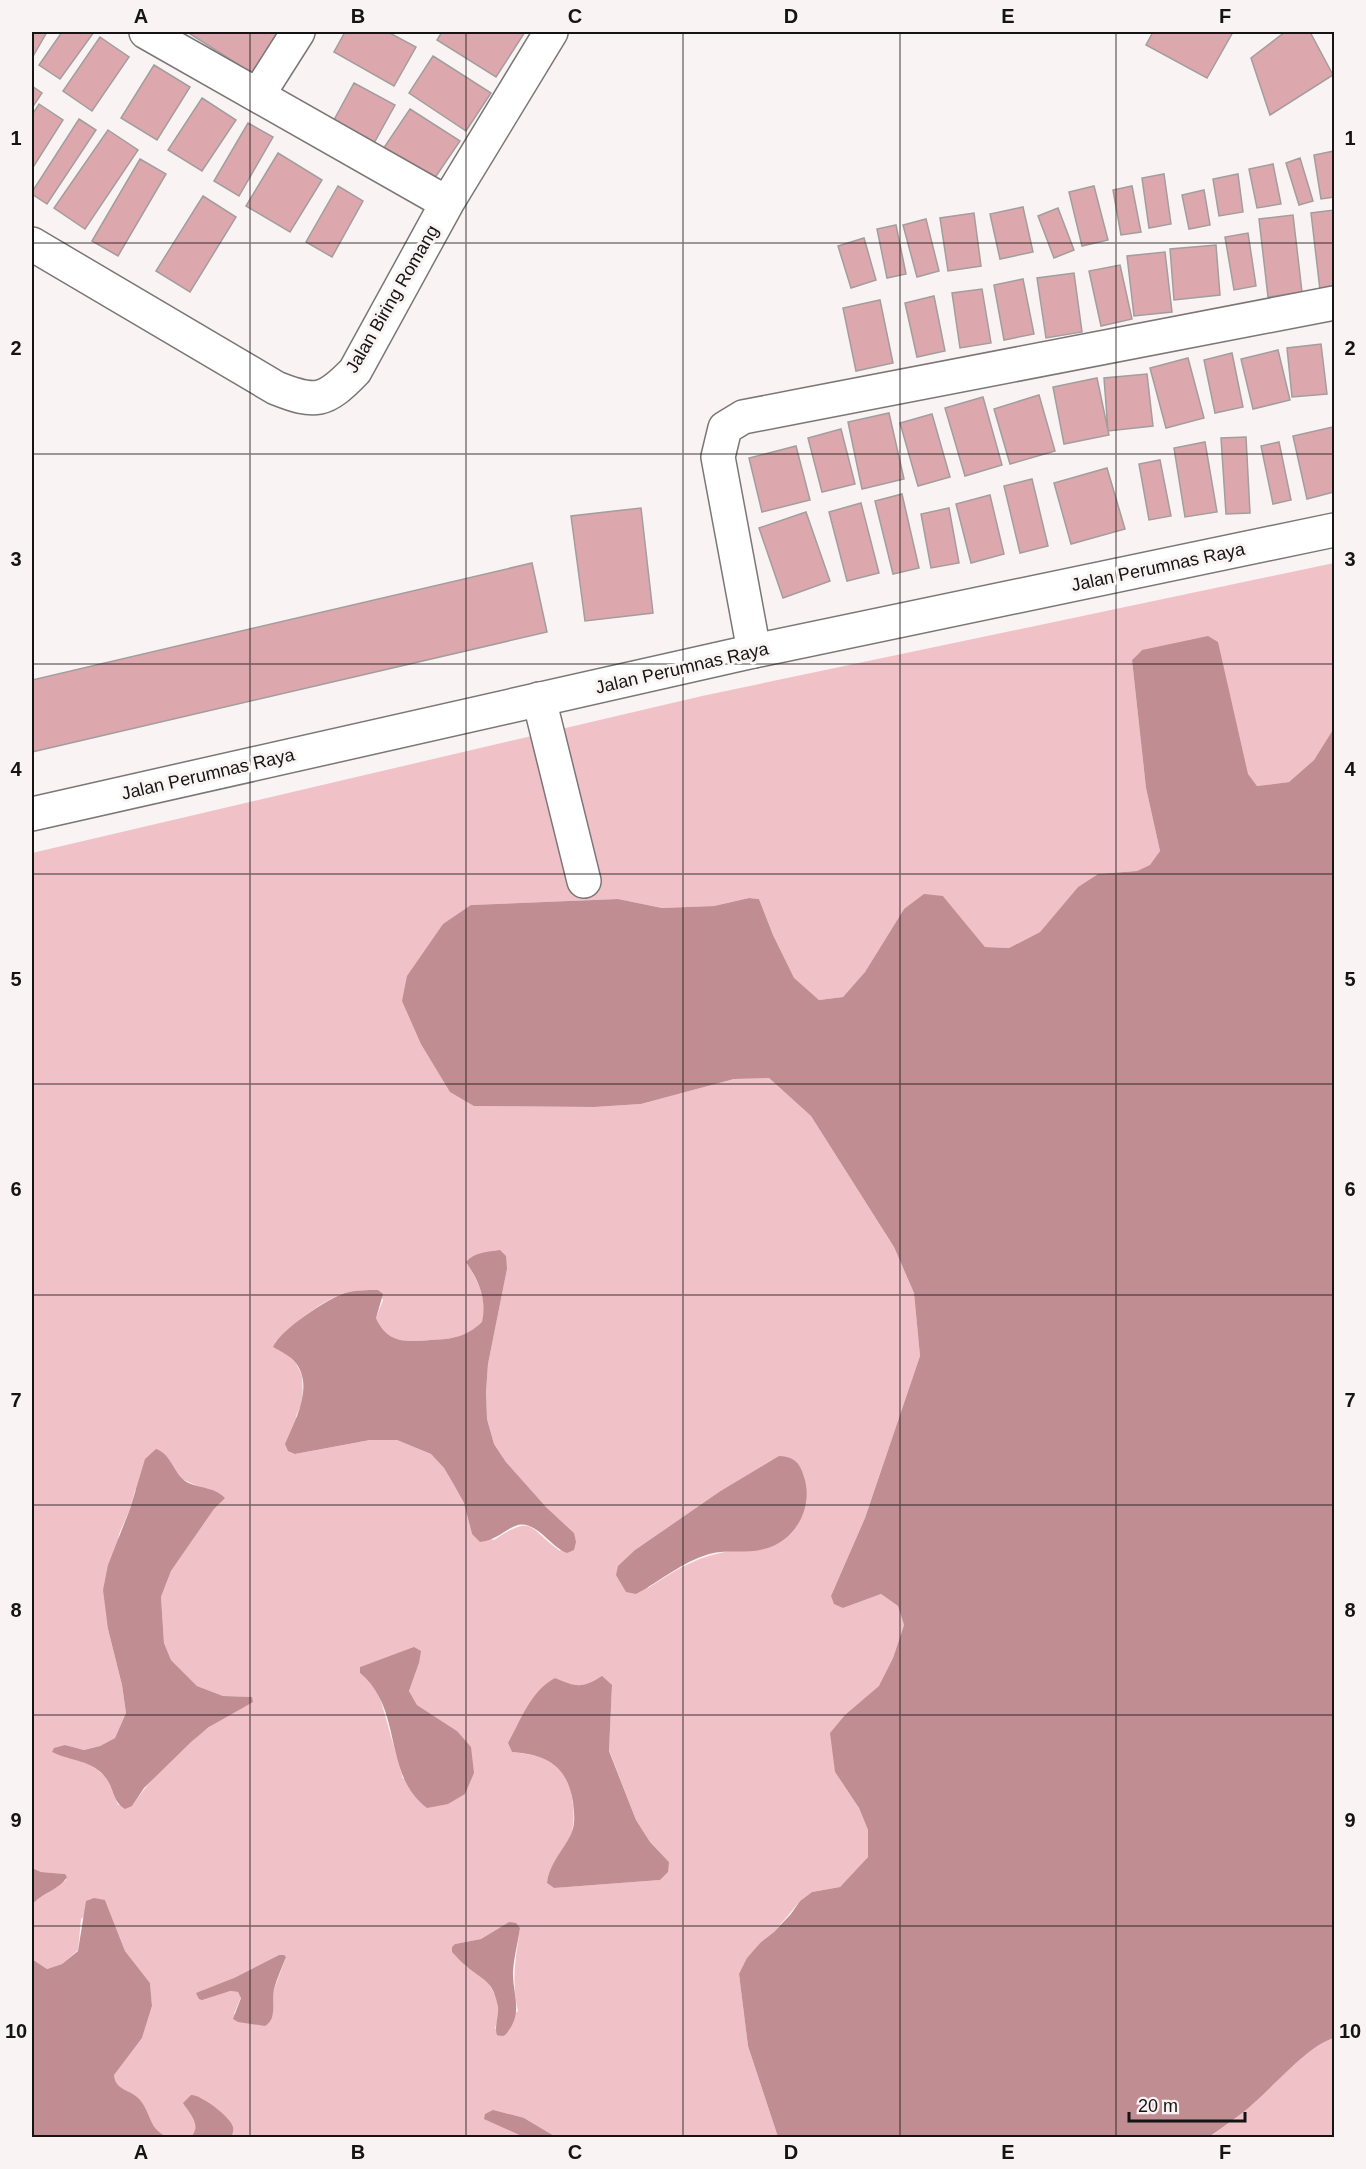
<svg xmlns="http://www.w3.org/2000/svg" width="1366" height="2169" font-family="Arial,sans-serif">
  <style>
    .green { fill: #f0c2c7; fill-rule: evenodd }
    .water { fill: #bf8d92 }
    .building { fill: #dca8ad; stroke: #a39d9d; stroke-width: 1.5 }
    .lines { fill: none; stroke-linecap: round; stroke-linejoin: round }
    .street-casing { stroke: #7c7677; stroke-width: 36 }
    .secondary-casing { stroke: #7c7677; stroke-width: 36 }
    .street { stroke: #fff; stroke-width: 33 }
    .secondary { stroke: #fff; stroke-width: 33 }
    .grid { fill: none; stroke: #151313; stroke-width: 1.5; stroke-opacity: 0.55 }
    .labels { text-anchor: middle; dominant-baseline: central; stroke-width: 6; stroke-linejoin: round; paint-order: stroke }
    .street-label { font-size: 18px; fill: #151313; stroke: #faf3f4 }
    .neatline { fill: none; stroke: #151313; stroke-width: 2 }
    .grid-label { font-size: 20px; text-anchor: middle; font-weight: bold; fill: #151313 }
  </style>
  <rect width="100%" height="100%" fill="#faf3f4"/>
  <path class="green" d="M1334 563V728L1314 760 1289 782 1257 786 1142 650 1132 660 1146 788 1160 851 1151 865 1137 871 1098 874 1078 887 1040 932 1009 948 985 947 943 896 904 909 865 972 843 997 819 1000 794 979 773 935 759 899 749 898 714 906 662 908 618 899 471 905 474 1106 594 1107 641 1104 734 1079 769 1078 811 1116 894 1247 914 1293 920 1356 865 1518 831 1596 843 1608 881 1594 898 1606 904 1625 893 1658 880 1686 865 1700 835 1772 859 1808 868 1830V1857L840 1887 812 1892 800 1901 774 1932 761 1942 739 1974 748 2046 778 2137H556L524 2118 515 2132 524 2137H232L233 2127 196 2121 195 2133 191 2137C183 2137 170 2140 163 2135 149 2126 149 2111 139 2100 130 2089 115 2091 113 2075L142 2038 152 2006 150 1983 125 1951 105 1900 81 1919 78 1950 62 1964 47 1969 32 1959V1905L37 1898 66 1880 65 1874 41 1872 32 1868V853L702 696ZM467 1262 507 1269 488 1364 486 1392 487 1419 494 1444 506 1462 546 1507 574 1533 560 1551C527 1527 534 1514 494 1540L472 1534 464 1503 454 1485 444 1468 431 1454 397 1440H370L295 1454 296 1416 303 1401 302 1376 295 1361 275 1342C296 1323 318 1302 345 1293 355 1290 368 1290 378 1290L383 1300 376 1318C388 1344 406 1342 431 1340 453 1339 466 1337 483 1322 487 1297 478 1283 467 1262ZM184 1480 224 1498 214 1509 171 1571 161 1597 164 1643 171 1660 197 1686 223 1696 252 1697C237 1715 224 1715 207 1729 178 1750 152 1777 132 1806L118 1805 107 1778 92 1765 52 1752 65 1745 84 1750 100 1746 115 1738 126 1713 122 1685 108 1629 119 1534 130 1509 135 1490ZM719 1492 736 1550C697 1556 681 1567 648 1588L635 1550ZM388 1657 419 1663 409 1691 417 1705 457 1731 403 1779 379 1694 370 1681 360 1673V1667ZM555 1678 570 1685H612L609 1750 636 1820 650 1842 669 1862 660 1880 554 1888 547 1883C549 1864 564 1851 571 1834 577 1819 572 1778 560 1768 546 1756 529 1754 512 1752L508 1743 518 1724ZM509 1922 520 1928C516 1958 511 1980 518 2011L495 2029 499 2012 496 1997 487 1980 465 1966 455 1944 481 1939ZM279 1955 286 1957 273 1992V2015L234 2014 241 1997 238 1992 230 1991 234 1978Z
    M1334 2038V2137L1209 2138C1224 2126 1240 2116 1254 2103 1275 2085 1309 2045 1334 2038Z"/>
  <path class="water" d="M1208 636 1218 642 1248 774 1257 786 1289 782 1314 760 1334 728V2038C1309 2045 1275 2085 1254 2103 1240 2116 1224 2126 1209 2137H778L748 2046 739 1974 747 1958 761 1942 774 1932 791 1914 800 1901 812 1892 840 1887 868 1857V1830L859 1808 835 1772 830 1733 845 1715 879 1686 893 1658 904 1625 898 1606 881 1594 843 1608 834 1604 831 1596 865 1518 920 1356 914 1293 894 1247 811 1116 769 1078 734 1079 641 1104 594 1107 474 1106 450 1092 421 1044 402 1001 407 976 443 924 471 905 618 899 662 908 714 906 749 898 759 899 773 935 794 978 819 1000 843 997 865 972 904 909 924 894 943 896 985 947 1009 948 1040 932 1078 887 1098 874 1137 871 1150 865 1160 851 1146 788 1132 660 1142 650Z
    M500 1250 506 1256 507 1269 488 1364 486 1392 487 1419 494 1444 506 1462 546 1507 574 1533 576 1542 574 1550 567 1553C550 1547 535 1518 515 1526 501 1532 498 1539 480 1542L472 1534 464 1503 454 1485 444 1468 431 1454 397 1440H370L295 1454 288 1451 285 1444C295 1420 314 1388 296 1363 291 1356 280 1351 273 1347 280 1330 327 1299 345 1293 355 1290 368 1290 378 1290L383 1294 376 1318C388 1344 406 1342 431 1340 453 1339 466 1337 482 1322 487 1299 479 1281 466 1262 474 1252 488 1252 500 1250Z
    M156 1449C171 1454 173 1472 185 1481 197 1489 214 1486 225 1498L214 1509 171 1571 161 1597 164 1643 171 1660 197 1686 223 1696 252 1697 253 1702 209 1727 191 1742 144 1788 132 1806 125 1809C113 1802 114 1789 106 1778 93 1760 70 1761 52 1752L54 1748 65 1745 84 1750 100 1746 115 1738 126 1713 122 1685 108 1629 103 1590 108 1565 130 1509 145 1459Z
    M779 1456C795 1457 800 1463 804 1477 814 1507 795 1542 764 1549 747 1554 727 1549 709 1554 682 1562 660 1581 636 1594L626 1592 616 1575 618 1566 635 1550 719 1492Z
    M414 1647 421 1651 419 1663 409 1691 417 1705 457 1731 471 1747 474 1773 465 1794 448 1804 427 1808C382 1774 404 1709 360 1673V1667Z
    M602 1676 612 1685 609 1751 636 1820 650 1842 669 1862 668 1872 660 1880 554 1888 547 1883C549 1864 563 1851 571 1834 576 1823 574 1813 573 1802 567 1765 547 1755 512 1752L508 1743C522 1718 530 1692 555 1678 576 1687 582 1689 602 1676Z
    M32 1868 41 1872 65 1874 67 1877C59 1890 41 1893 32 1905Z
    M94 1898 105 1900 125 1951 150 1983 152 2006 142 2038 114 2075C115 2091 131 2089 140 2100 151 2113 149 2130 168 2137H32V1959L47 1969 62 1964 78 1951 86 1901Z
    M509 1922 516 1923 520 1928C518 1942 514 1957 513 1971 512 1992 523 2011 509 2030 505 2036 504 2037 497 2035 494 2026 499 2017 498 2007 493 1980 484 1981 466 1966 461 1962 457 1957 452 1952V1947L455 1944 481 1939Z
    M279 1955H284L286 1957C282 1967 277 1978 274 1989 271 2002 278 2018 265 2026L238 2022 233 2019 241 1998 238 1992 230 1991 202 2000 199 1999 196 1993 234 1978Z
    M191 2095C200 2094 231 2117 233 2127 234 2131 232 2134 232 2137H191C202 2125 190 2114 183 2103Z
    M493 2110 524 2118 556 2137H524L484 2119 485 2114Z"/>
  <path class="building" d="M32 32H47L32 58Z
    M62 32H94L60 79 39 65Z
    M187 32H287L258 77Z
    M345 32H388L416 47 394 86 334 52Z
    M442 32H525L496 77 437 40Z
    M1153 32H1233L1207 78 1146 45Z
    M1285 32H1310L1333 75 1270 115 1251 58Z
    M100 37 129 57 92 111 63 91Z
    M433 56 491 93 466 131 409 93Z
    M154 65 190 87 157 140 121 118Z
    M354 83 395 105 368 154 328 131Z
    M32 86 42 93 32 108Z
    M202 98 236 120 202 171 168 150Z
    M39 104 63 120 32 169V115Z
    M410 109 460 141 428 188 379 155Z
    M79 119 96 130 47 204 32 194V192Z
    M248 123 273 137 239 196 214 181Z
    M108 130 138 150 85 229 54 208Z
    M1334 151V197L1321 199 1314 155Z
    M278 153 322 180 290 232 246 206Z
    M1300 158 1313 201 1299 205 1286 163Z
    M140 159 166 174 118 256 92 241Z
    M1273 164 1281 204 1257 208 1249 169Z
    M1164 174 1171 224 1149 228 1142 178Z
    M1238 174 1243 212 1219 216 1213 179Z
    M338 186 363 201 332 257 306 242Z
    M1094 186 1108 240 1082 246 1069 192Z
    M1132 186 1141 232 1121 235 1113 190Z
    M1204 190 1210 225 1189 229 1182 195Z
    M203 196 236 217 190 292 156 271Z
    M1023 207 1033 252 1000 259 990 214Z
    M1058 208 1074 250 1054 258 1038 216Z
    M1334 210V288L1320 290 1311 213Z
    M974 213 981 266 948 271 940 218Z
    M1293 215 1302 292 1268 297 1259 219Z
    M926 219 939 271 917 277 903 225Z
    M896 225 906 274 887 278 877 229Z
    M1248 233 1256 286 1234 290 1225 237Z
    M864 238 876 280 851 288 838 246Z
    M1216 245 1220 295 1174 300 1170 249Z
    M1165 252 1172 312 1134 316 1127 256Z
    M1120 265 1132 319 1101 326 1089 271Z
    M1074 273 1082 332 1046 338 1037 278Z
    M1023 279 1034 334 1004 340 994 285Z
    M982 289 991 343 960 348 952 293Z
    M934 296 945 351 917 357 905 303Z
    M880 300 893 363 856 371 843 308Z
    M1321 344 1327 394 1292 397 1287 348Z
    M1278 350 1290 400 1253 409 1241 359Z
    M1232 353 1243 407 1215 413 1204 360Z
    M1188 358 1204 418 1166 428 1150 368Z
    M1147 374 1153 426 1108 431 1104 378Z
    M1097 378 1109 435 1064 444 1053 387Z
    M1039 395 1055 451 1010 464 994 409Z
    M983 397 1002 465 965 476 945 408Z
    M889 413 904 479 862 489 848 422Z
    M932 414 950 477 918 486 900 423Z
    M1333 427 1334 492 1307 499 1293 436Z
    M841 429 855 484 822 492 808 438Z
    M1246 437 1250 513 1226 514 1221 438Z
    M1205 442 1217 512 1185 517 1174 448Z
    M1279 442 1291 500 1273 504 1261 446Z
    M796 446 810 500 762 512 749 458Z
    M1160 460 1171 516 1149 520 1139 464Z
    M1107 468 1125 529 1071 544 1054 483Z
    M1032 479 1048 546 1020 553 1004 486Z
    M902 494 919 568 893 574 875 501Z
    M990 495 1004 554 971 563 956 504Z
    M861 503 879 573 847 581 829 512Z
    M641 508 653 613 585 621 571 516Z
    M949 508 959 563 931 568 921 514Z
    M806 512 830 581 783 598 759 528Z
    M532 563 547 632 32 752V680Z"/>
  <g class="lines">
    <g class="street-casing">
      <path id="street" d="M146 32 447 203
        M258 95 298 32
        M32 244 276 388C316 404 325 402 355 371L447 203 551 32
        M754 651 718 457 725 428 743 417 805 405 1334 303
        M539 699 584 881"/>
    </g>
    <g class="secondary-casing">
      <path id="secondary" d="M32 814 754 651 1334 530"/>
    </g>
    <use href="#street" class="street"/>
    <use href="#secondary" class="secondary"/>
  </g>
  <path class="grid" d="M250 32V2138M466 32V2138M683 32V2138M900 32V2138M1116 32V2138M32 243H1334M32 454H1334M32 664H1334M32 874H1334M32 1084H1334M32 1295H1334M32 1505H1334M32 1715H1334M32 1926H1334"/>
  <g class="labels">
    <g class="street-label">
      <text transform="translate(392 299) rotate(-60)">Jalan Biring Romang</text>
      <text transform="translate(1158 567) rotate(-12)">Jalan Perumnas Raya</text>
      <text transform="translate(682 668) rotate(-13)">Jalan Perumnas Raya</text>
      <text transform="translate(208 774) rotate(-13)">Jalan Perumnas Raya</text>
    </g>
  </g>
  <rect width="1366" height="2169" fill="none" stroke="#faf3f4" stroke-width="66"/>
  <path d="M1129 2112v9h116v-9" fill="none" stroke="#151313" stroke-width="3"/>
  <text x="1138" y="2112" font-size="18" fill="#151313" stroke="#faf3f4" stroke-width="4.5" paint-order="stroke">20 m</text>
  <rect x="33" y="33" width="1300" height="2103" class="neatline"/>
  <g class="grid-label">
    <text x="141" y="23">A</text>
    <text x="358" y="23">B</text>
    <text x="575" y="23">C</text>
    <text x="791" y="23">D</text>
    <text x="1008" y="23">E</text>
    <text x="1225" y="23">F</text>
    <text x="16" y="145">1</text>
    <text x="1350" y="145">1</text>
    <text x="16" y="355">2</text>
    <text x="1350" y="355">2</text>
    <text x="16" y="566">3</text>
    <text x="1350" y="566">3</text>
    <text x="16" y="776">4</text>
    <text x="1350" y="776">4</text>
    <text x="16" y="986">5</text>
    <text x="1350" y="986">5</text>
    <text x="16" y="1196">6</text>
    <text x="1350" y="1196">6</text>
    <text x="16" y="1407">7</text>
    <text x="1350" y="1407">7</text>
    <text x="16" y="1617">8</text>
    <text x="1350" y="1617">8</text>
    <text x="16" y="1827">9</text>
    <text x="1350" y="1827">9</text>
    <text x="16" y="2038">10</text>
    <text x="1350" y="2038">10</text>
    <text x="141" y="2159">A</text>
    <text x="358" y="2159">B</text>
    <text x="575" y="2159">C</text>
    <text x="791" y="2159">D</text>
    <text x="1008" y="2159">E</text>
    <text x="1225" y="2159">F</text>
  </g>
</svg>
